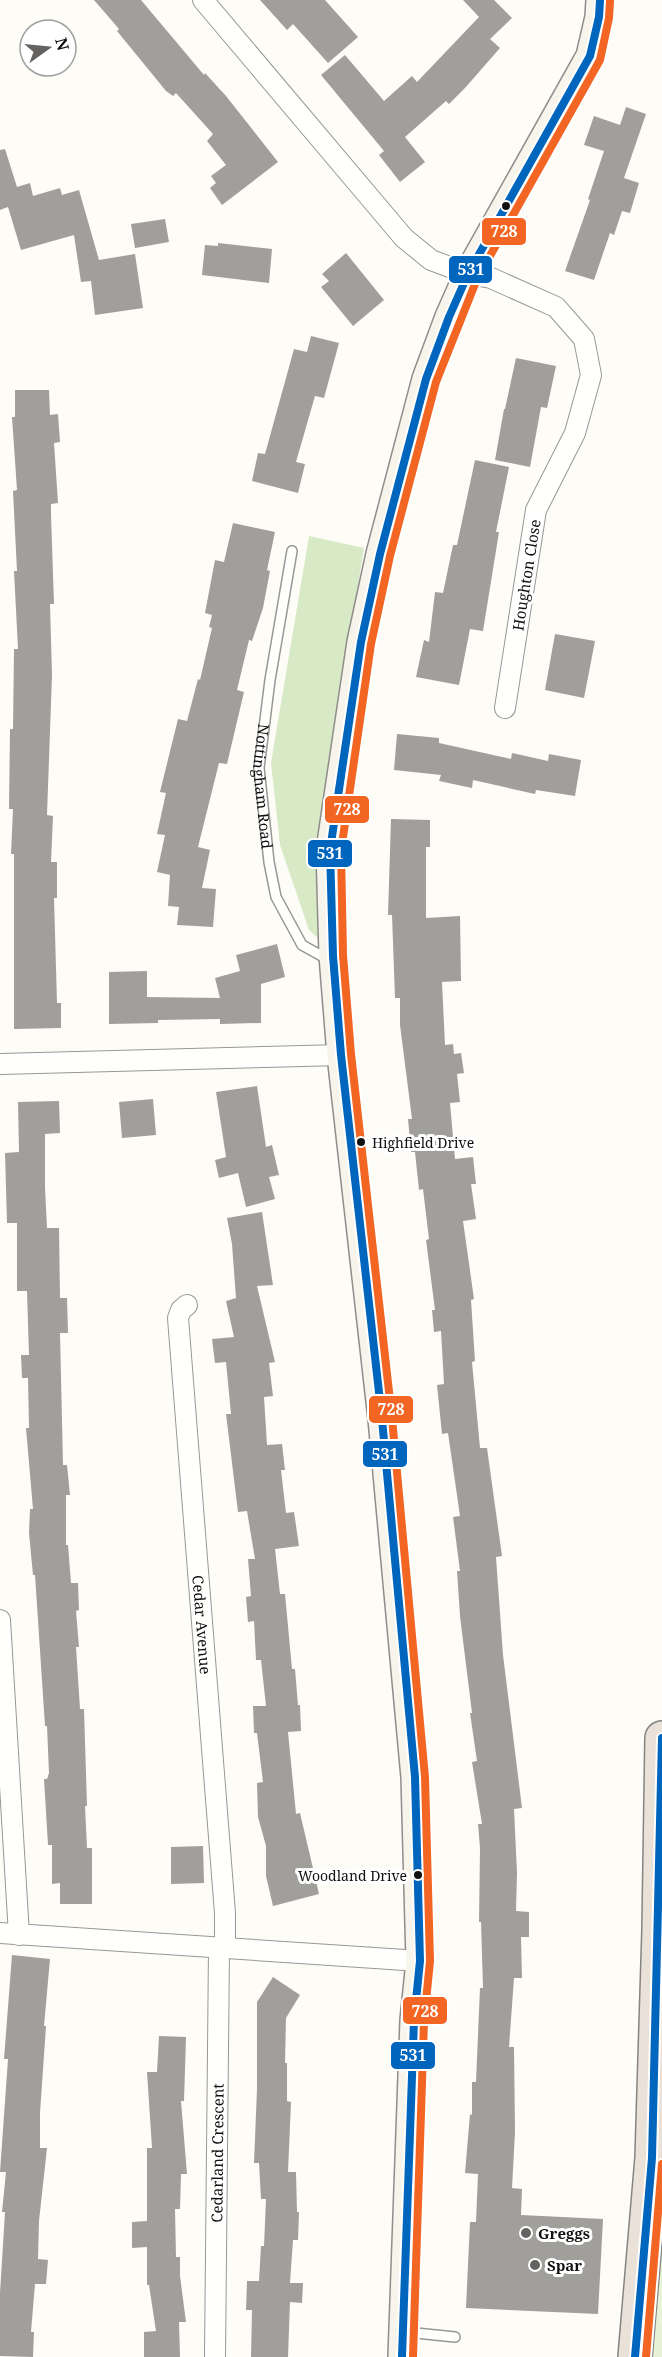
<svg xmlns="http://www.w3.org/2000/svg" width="662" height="2357" font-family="'Noto Serif',serif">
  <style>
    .green { fill: #e7f3d7 }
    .forest { fill: #d8eac5 }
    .building { fill: #a19f9c }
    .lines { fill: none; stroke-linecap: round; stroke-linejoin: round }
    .lane-casing { stroke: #979795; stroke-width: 12 }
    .street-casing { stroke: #979795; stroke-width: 22 }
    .secondary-casing { stroke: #8e8d8b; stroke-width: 30 }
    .highway-casing { stroke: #858482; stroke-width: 36 }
    .lane { stroke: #fffffe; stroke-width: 9 }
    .street { stroke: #fffffe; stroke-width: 20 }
    .secondary { stroke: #f6f4eb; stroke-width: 27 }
    .highway { stroke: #eae1d8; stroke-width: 33 }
    .bus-1-casing { stroke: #fff; stroke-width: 12 }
    .bus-2-casing { stroke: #fff; stroke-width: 12 }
    .bus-1 { stroke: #0065bd; stroke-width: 8 }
    .bus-2 { stroke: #f26522; stroke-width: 8 }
    .bus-dot { fill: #111; stroke: #fff; stroke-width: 2 }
    .poi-dot { fill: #646362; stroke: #fff; stroke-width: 2 }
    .labels { text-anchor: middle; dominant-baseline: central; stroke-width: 6; stroke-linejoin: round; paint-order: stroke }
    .bus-label { font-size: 14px; fill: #111; stroke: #fff; text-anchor: start }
    .street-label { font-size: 15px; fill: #111; stroke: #fff }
    .poi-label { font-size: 15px; font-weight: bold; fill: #111; stroke: #fff; text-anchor: start }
    .line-badge { stroke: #fff; stroke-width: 2 }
    .badge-label { font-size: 16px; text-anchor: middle; font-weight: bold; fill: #fff }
  </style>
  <rect width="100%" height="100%" fill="#fdfcf7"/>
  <path class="green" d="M662 2226V2357H648Z"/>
  <path class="forest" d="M309 536 364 548 315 849 318 938 309 930 280 845 271 763Z"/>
  <path class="building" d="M94 0H141L204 75 205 73 226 96 278 162 222 205 210 188 216 183 211 176 226 165 207 141 213 134 176 93 173 96 166 91 117 31 119 29Z
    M260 0H325L358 37 328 63 293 24 287 30Z
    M463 0H494L512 18 490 39 500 48 465 88 449 104 446 101 405 137 425 162 400 182 379 155 384 151 321 75 345 55 384 101 412 76 417 82 479 17Z
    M626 107 646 114 624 178 639 183 630 213 622 211 614 235 610 233 594 280 565 271 590 200 588 199 604 151 584 145 594 116 620 125Z
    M5 149 17 187 30 183 33 196 60 188 62 195 79 190 99 260 135 254 143 308 95 315 91 281 81 282 74 235 21 250 8 207 0 210V150Z
    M165 219 169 242 135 248 131 224Z
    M218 243 272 249 269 283 202 275 205 245 218 246Z
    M346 253 384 300 353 326 321 287 329 281 322 274Z
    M311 336 339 343 324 398 315 396 296 462 305 464 298 493 252 481 258 453 265 454 294 349 307 352Z
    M516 358 556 366 547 408 541 407 530 467 495 460 504 409H505Z
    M15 390H49L50 415 58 414 60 442 54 443 58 503 51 504V515L54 604H50L52 675 47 815 53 816 51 862H57V898H54L57 1003H61V1028L14 1029V854H11L13 809H9L10 729H13L14 649H18L14 571H17L13 491 17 490 12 417H15Z
    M475 460 509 467 496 532H499L483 631 470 629 459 685 416 677 424 640 429 642 435 592 443 593 453 545H457Z
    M233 523 275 532 267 570 270 571 263 608 252 641 249 640 237 690 244 692 227 764 219 763 198 847 210 850 202 888 216 889 213 927 177 925 179 907 168 906 170 875 157 872 165 835 157 834 166 793 160 792 178 719 187 721 198 679 200 680 212 628 209 627 212 615 205 613 215 560 224 562Z
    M555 634 595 641 584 698 545 690Z
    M397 734 439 738V743L511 759 512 753 548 761 549 754 581 760 575 796 536 790 535 794 473 780 472 788 439 781 441 775 394 770Z
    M391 819 430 820V847H426V918L460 916 461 981 442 982 445 1045 453 1044 454 1054 461 1053 464 1073 457 1074 460 1102 450 1103 455 1159 473 1157 476 1184H471L476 1219 463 1221 474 1299 471 1300 475 1361 472 1362 480 1448H487L502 1556 496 1557 503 1655 522 1808 514 1809 517 1873 516 1911 529 1912V1937H521L522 1978H514L509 2047H514L515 2132 512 2188 522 2189 521 2215 603 2219 598 2314 466 2308 470 2222H476L478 2174 465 2173 470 2114 472 2115V2082H476L480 1988H483L481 1922H479L480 1848 478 1824H482L472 1762 477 1761 470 1713H472L460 1616 457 1571H460L453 1517 460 1516 448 1433 442 1434 437 1385 444 1384 441 1331 434 1332 432 1310H435L426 1240 429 1239 423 1189 419 1190 415 1152H411L408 1119H412L400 1025V998H395L392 915H388Z
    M277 944 285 977 261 984V1023L220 1024V1019L158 1020V1023L109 1024V972L147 971V997L220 998 215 978 240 971 236 955Z
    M257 1086 266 1147 272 1145 279 1175 269 1177 275 1199 246 1207 238 1173 219 1178 215 1160 226 1157 216 1092Z
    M153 1099 156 1135 122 1138 119 1102Z
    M59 1101 60 1133 45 1134V1188L47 1228H59L60 1298H67L68 1333H60L63 1465H67L70 1495H66V1545H68L71 1583H78L79 1610 76 1611 79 1647H76L80 1709H84L87 1806H85L87 1848H92V1904H60V1883L52 1884V1845H48L44 1779H47L49 1773 47 1726H45L35 1575H33L29 1533 30 1509H33L26 1428H29L28 1378H22L21 1355H29L27 1291H17V1223H7L5 1153 19 1152 18 1102Z
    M262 1212 273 1285 257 1286 275 1362 269 1363 273 1396 264 1397 267 1445 282 1444 285 1470H281L286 1513 294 1512 299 1546 275 1549 280 1594H285L292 1669H295L298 1705H300L301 1731 288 1732 296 1814 300 1813 319 1894 273 1906 266 1876V1846L258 1817 257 1783 263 1782 257 1733H254L253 1706H266L261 1660H256L254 1621 248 1622 246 1597 251 1596 248 1559H255L247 1511 238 1512 226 1414H231L226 1362 215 1363 212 1339 234 1337 226 1301 236 1298 232 1244 227 1218Z
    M203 1846 204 1883 171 1884V1847Z
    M12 1955 50 1959 44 2026H46L40 2113V2148H47L39 2221 38 2259 48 2260 46 2284H35L31 2332H34L33 2357 0 2356V2293L5 2212H2L6 2172H0L8 2059H4Z
    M273 1977 300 1995 286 2018 285 2063H287V2101L291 2102 288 2172H296L297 2212H299L298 2240H293L290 2283H303L302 2303 290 2302 288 2357H251L252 2310H246L247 2281H259L261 2246H264L266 2199H261L259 2163H254L257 2089V2002Z
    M159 2036 186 2037 184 2101H181L187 2174H181L180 2209H175L176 2257H180V2276L186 2322H179L180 2357H144V2332L156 2331 149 2285H147V2247L132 2248V2222L147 2221V2148H152L147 2072H157Z"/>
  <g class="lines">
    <g class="lane-casing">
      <g id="lane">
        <path id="s1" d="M292 551 270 680 259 768 269 862 276 897 302 945 329 960"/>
        <path d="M406 2332 455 2337"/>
      </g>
    </g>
    <g class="street-casing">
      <g id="street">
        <path d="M203 0 404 238 431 260 468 274 491 278 556 307 584 339 591 375 575 433 536 510 505 708"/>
        <path d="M0 1064 341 1055"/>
        <path id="s2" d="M187 1305 181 1310 178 1318 225 1913V1948"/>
        <path d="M0 1620 19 1935"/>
        <path d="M0 1933 420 1961"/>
        <path id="s3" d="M215 2357 219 1948"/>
      </g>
    </g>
    <g class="secondary-casing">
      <path id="secondary" d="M402 2357 414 2020 420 1961 415 1777 382 1419 341 1055 333 956 330 850 361 642 380 554 426 379 449 317 468 274 590 56 599 17 600 0"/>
    </g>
    <g class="highway-casing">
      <path id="highway" d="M635 2357 652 2158 659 1930 662 1738"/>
    </g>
    <use href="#lane" class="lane"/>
    <use href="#street" class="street"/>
    <use href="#secondary" class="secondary"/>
    <use href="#highway" class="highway"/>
    <g class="bus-1-casing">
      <path id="bus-1" d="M402 2357 414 2020 420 1961 415 1777 382 1419 341 1055 333 956 330 850 361 642 380 554 426 379 449 317 468 274 590 56 599 17 600 0
        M635 2357 652 2158 662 1738"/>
    </g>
    <g class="bus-2-casing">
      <path id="bus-2" d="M413 2357 424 2021 430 1961 425 1777 392 1418 351 1054 343 955 341 851 371 644 390 556 436 382 477 279 600 60 609 18 610 1
        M646 2357 662 2164"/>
    </g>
    <use href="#bus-1" class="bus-1"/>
    <use href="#bus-2" class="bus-2"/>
  </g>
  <g class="bus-dot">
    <circle cx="506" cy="206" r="5"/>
    <circle cx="361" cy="1142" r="5"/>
    <circle cx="418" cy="1875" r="5"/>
  </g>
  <g class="poi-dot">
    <circle cx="526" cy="2233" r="6"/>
    <circle cx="535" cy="2265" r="6"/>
  </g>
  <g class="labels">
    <g class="bus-label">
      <text x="372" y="1142">Highfield Drive</text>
      <text x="407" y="1875" text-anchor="end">Woodland Drive</text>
    </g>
    <g class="street-label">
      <text transform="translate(526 575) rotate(-81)">Houghton Close</text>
      <text stroke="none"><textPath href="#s1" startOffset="238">Nottingham Road</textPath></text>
      <text stroke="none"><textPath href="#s2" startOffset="324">Cedar Avenue</textPath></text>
      <text stroke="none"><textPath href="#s3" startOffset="204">Cedarland Crescent</textPath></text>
    </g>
    <g class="poi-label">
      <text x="538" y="2233">Greggs</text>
      <text x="547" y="2265">Spar</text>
    </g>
  </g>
  <g class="line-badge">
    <rect x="481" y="217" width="46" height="29" rx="6" fill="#f26522"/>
    <rect x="448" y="255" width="45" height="29" rx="6" fill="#0065bd"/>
    <rect x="324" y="795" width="46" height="29" rx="6" fill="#f26522"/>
    <rect x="307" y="839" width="46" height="29" rx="6" fill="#0065bd"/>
    <rect x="368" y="1395" width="46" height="29" rx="6" fill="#f26522"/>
    <rect x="362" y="1440" width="46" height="28" rx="6" fill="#0065bd"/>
    <rect x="402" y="1996" width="46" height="29" rx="6" fill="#f26522"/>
    <rect x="390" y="2041" width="46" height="29" rx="6" fill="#0065bd"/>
  </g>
  <g class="badge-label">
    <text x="504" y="237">728</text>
    <text x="471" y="275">531</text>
    <text x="347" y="815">728</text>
    <text x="330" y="859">531</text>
    <text x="391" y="1415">728</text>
    <text x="385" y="1460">531</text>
    <text x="425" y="2017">728</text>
    <text x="413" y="2061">531</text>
  </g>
  <g transform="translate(48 48) rotate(75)"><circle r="28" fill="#ffffff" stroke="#a0a0a0" stroke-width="1.5"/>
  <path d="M0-4.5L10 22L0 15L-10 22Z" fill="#646362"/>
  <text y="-9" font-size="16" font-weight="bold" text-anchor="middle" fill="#111111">N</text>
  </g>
</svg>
